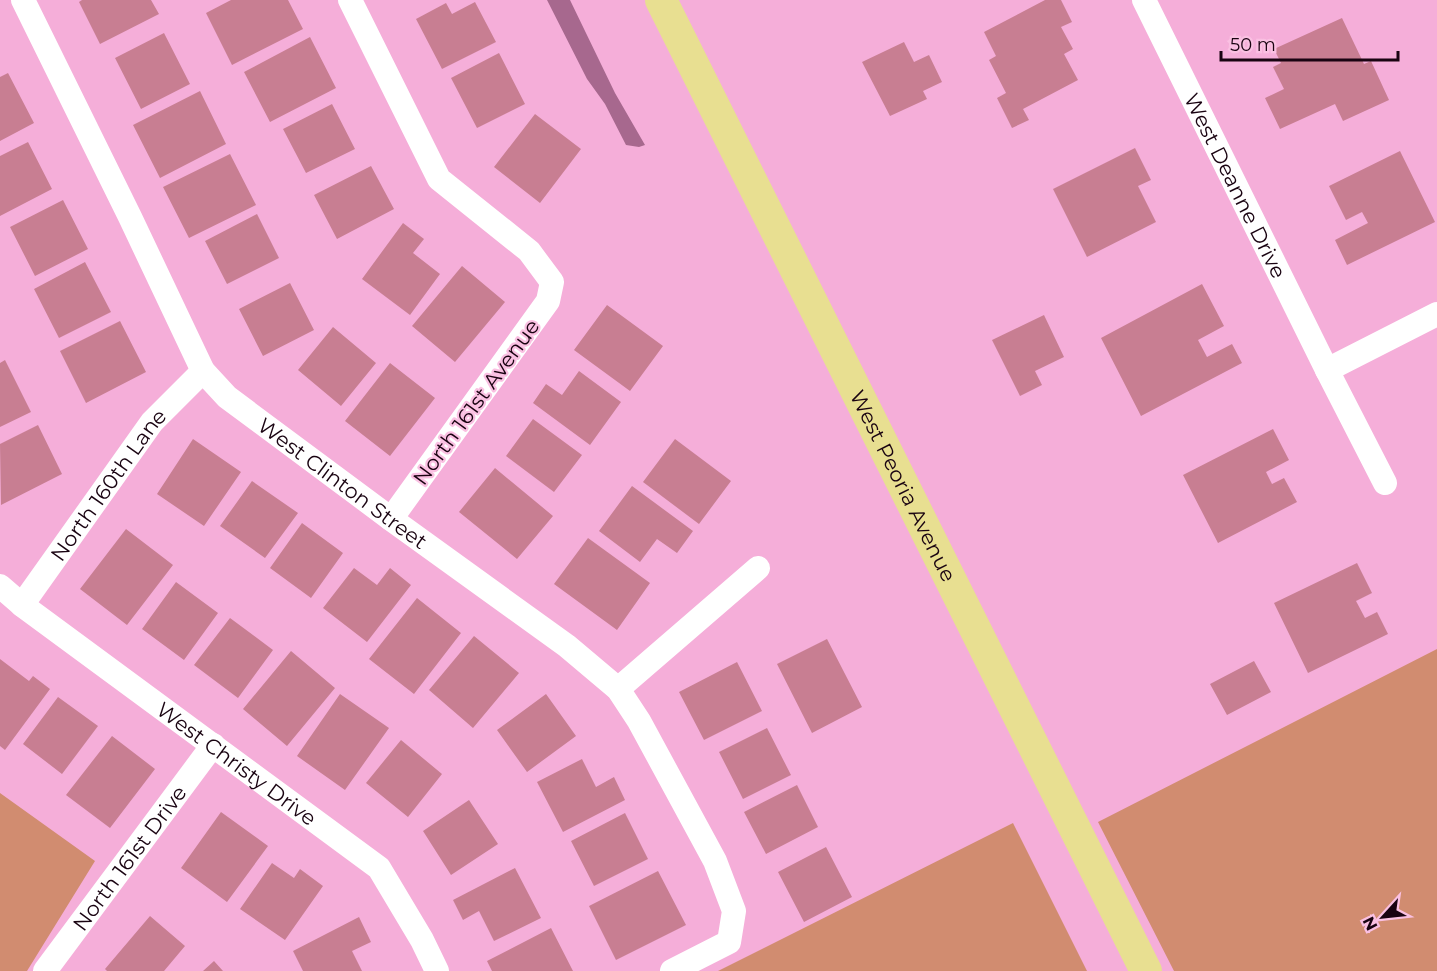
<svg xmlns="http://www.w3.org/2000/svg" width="1437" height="971" font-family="Montserrat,sans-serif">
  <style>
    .green { fill: #d18c70 }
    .water { fill: #a7688e }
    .building { fill: #c87e92 }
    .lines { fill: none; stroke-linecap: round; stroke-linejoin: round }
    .minor { stroke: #fff; stroke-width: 24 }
    .major { stroke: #e8df91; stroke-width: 32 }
    .labels { text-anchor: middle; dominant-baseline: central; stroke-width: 4.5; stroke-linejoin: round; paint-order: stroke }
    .street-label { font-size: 21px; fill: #190311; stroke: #fac0e2 }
  </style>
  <rect width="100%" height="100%" fill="#f5aed9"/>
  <path class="green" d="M1437 649V971H1174L1098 822Z
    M0 793 95 861 27 971H0Z
    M1013 823 1087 971H718Z"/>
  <path class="water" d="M547 0H570L615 93 645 145 639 147 626 145 605 104 587 79Z"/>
  <path class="building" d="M82 0H151L159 14 100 44 79 2Z
    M231 0H288L303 29 232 65 206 13Z
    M1045 0H1061L1072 22 1061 27 1073 49 1064 54 1078 80 1023 109 1029 120 1012 128 997 98 1006 93 989 60 996 56 984 32Z
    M475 2 496 42 442 69 416 19 446 3 452 14Z
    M1342 18 1364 64 1371 61 1389 100 1343 121 1335 104 1280 129 1265 98 1284 89 1273 67 1281 63 1274 49Z
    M164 33 190 84 141 109 115 58Z
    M310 37 336 88 270 122 244 72Z
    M904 42 914 62 929 55 942 82 923 91 927 99 890 116 862 62Z
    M499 53 525 104 477 128 451 78Z
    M8 73 34 123 0 141V77Z
    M200 91 226 144 160 178 133 125Z
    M332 104 355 149 306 173 283 129Z
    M535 114 581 149 540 203 494 167Z
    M28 142 52 189 0 216V156Z
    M1135 148 1151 180 1138 186 1156 222 1087 257 1053 189Z
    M1400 151 1435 222 1347 265 1335 240 1368 223 1362 212 1346 220 1329 186Z
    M230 154 256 205 189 238 163 187Z
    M371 166 394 209 337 239 314 195Z
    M63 200 88 249 35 276 10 227Z
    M257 214 279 258 227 284 205 241Z
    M403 223 424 239 413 253 440 274 410 315 362 279Z
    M85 262 111 312 59 338 34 289Z
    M462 266 505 302 455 362 412 326Z
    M290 283 314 330 263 356 239 309Z
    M1202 284 1224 326 1198 340 1207 357 1232 344 1242 363 1141 416 1101 338Z
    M607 305 663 346 630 391 574 350Z
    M1044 315 1064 357 1035 371 1042 385 1020 396 992 340Z
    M120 321 146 372 86 403 60 351Z
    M333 327 376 363 341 406 298 370Z
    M5 360 31 412 0 427V363Z
    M390 363 435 398 390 456 345 421Z
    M579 371 621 402 590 445 533 403 546 384 562 395Z
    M533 419 582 455 554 492 506 456Z
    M38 425 62 474 1 505 0 444Z
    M1273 429 1289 460 1266 472 1272 484 1284 478 1297 502 1218 543 1183 475Z
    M193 439 241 472 204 526 157 494Z
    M675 439 731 481 699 524 643 482Z
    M495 468 553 516 517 559 459 512Z
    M252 481 298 513 265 558 220 526Z
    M632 486 693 531 677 553 657 539 640 562 599 531Z
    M302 523 343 553 311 598 270 568Z
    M126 529 173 565 127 625 80 589Z
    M588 538 650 583 617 630 554 584Z
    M1357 563 1372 593 1356 601 1365 618 1377 612 1388 634 1308 673 1274 603Z
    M354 568 377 585 390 568 411 585 367 642 323 608Z
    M176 582 218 613 184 660 142 629Z
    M417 598 461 633 414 694 369 659Z
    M230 618 273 650 238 698 194 665Z
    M474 636 519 673 473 728 429 690Z
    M827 639 862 707 812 733 777 664Z
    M291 651 335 688 287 746 243 709Z
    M0 659 29 681 33 676 50 689 5 750 0 746Z
    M1254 661 1271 692 1227 715 1210 684Z
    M737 662 762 711 704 740 679 692Z
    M340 694 389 728 345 790 297 756Z
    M546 694 576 736 527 772 497 730Z
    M58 697 98 726 62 774 23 744Z
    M767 728 791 775 743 799 719 752Z
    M112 736 155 769 110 828 66 795Z
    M401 740 442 774 408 817 366 783Z
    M582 759 596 787 614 777 625 800 563 832 537 782Z
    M797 785 818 827 766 854 744 812Z
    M469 800 498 844 451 875 423 831Z
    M221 812 268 846 227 902 181 868Z
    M625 813 648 859 594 886 571 841Z
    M826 847 852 897 804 922 778 872Z
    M272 863 294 878 300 869 323 886 285 940 240 909Z
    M515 868 541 918 494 941 479 911 463 920 453 900Z
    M658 871 686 925 616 960 589 906Z
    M150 916 185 946 164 971H107L105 969Z
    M359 917 371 942 352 951 362 971H303L293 951Z
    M551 928 573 971H492L487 961Z
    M214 961 223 971H203Z"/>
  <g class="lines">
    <g class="minor">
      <path id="s1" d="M23 0 130 217 203 371 227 397 391 519 567 646 618 689 639 721 715 861 734 911 729 942 672 971"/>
      <path d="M350 0 439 179 529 251 552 282 548 301 391 519"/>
      <path id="s2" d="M1144 0 1327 370 1385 483"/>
      <path d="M1327 370 1437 314"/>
      <path id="s3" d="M0 586 22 605 379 868 422 940 437 971"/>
      <path id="s4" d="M22 605 152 422 203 371"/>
      <path d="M618 689 758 568"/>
      <path id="s5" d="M45 971 213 745"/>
    </g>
    <path class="major" id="s6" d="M661 0 1146 971"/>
  </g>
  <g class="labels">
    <g class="street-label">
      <text stroke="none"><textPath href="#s2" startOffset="207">West Deanne Drive</textPath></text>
      <text transform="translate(476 402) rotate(-54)">North 161st Avenue</text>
      <text stroke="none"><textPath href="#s1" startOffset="592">West Clinton Street</textPath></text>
      <text stroke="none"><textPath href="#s4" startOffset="148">North 160th Lane</textPath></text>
      <text stroke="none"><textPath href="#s6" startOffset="543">West Peoria Avenue</textPath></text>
      <text stroke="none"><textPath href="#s3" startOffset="296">West Christy Drive</textPath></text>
      <text stroke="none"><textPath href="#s5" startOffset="141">North 161st Drive</textPath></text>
    </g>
  </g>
  <g transform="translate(1383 917) rotate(243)" stroke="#fac0e2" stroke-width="4.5" paint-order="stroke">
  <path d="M0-4.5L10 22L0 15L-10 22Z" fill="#190311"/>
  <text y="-9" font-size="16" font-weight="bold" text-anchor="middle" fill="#190311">N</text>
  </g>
  <path d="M1221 51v9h177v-9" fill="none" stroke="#190311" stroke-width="3"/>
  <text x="1230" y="51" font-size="18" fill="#190311" stroke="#fac0e2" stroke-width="4.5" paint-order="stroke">50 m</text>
</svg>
